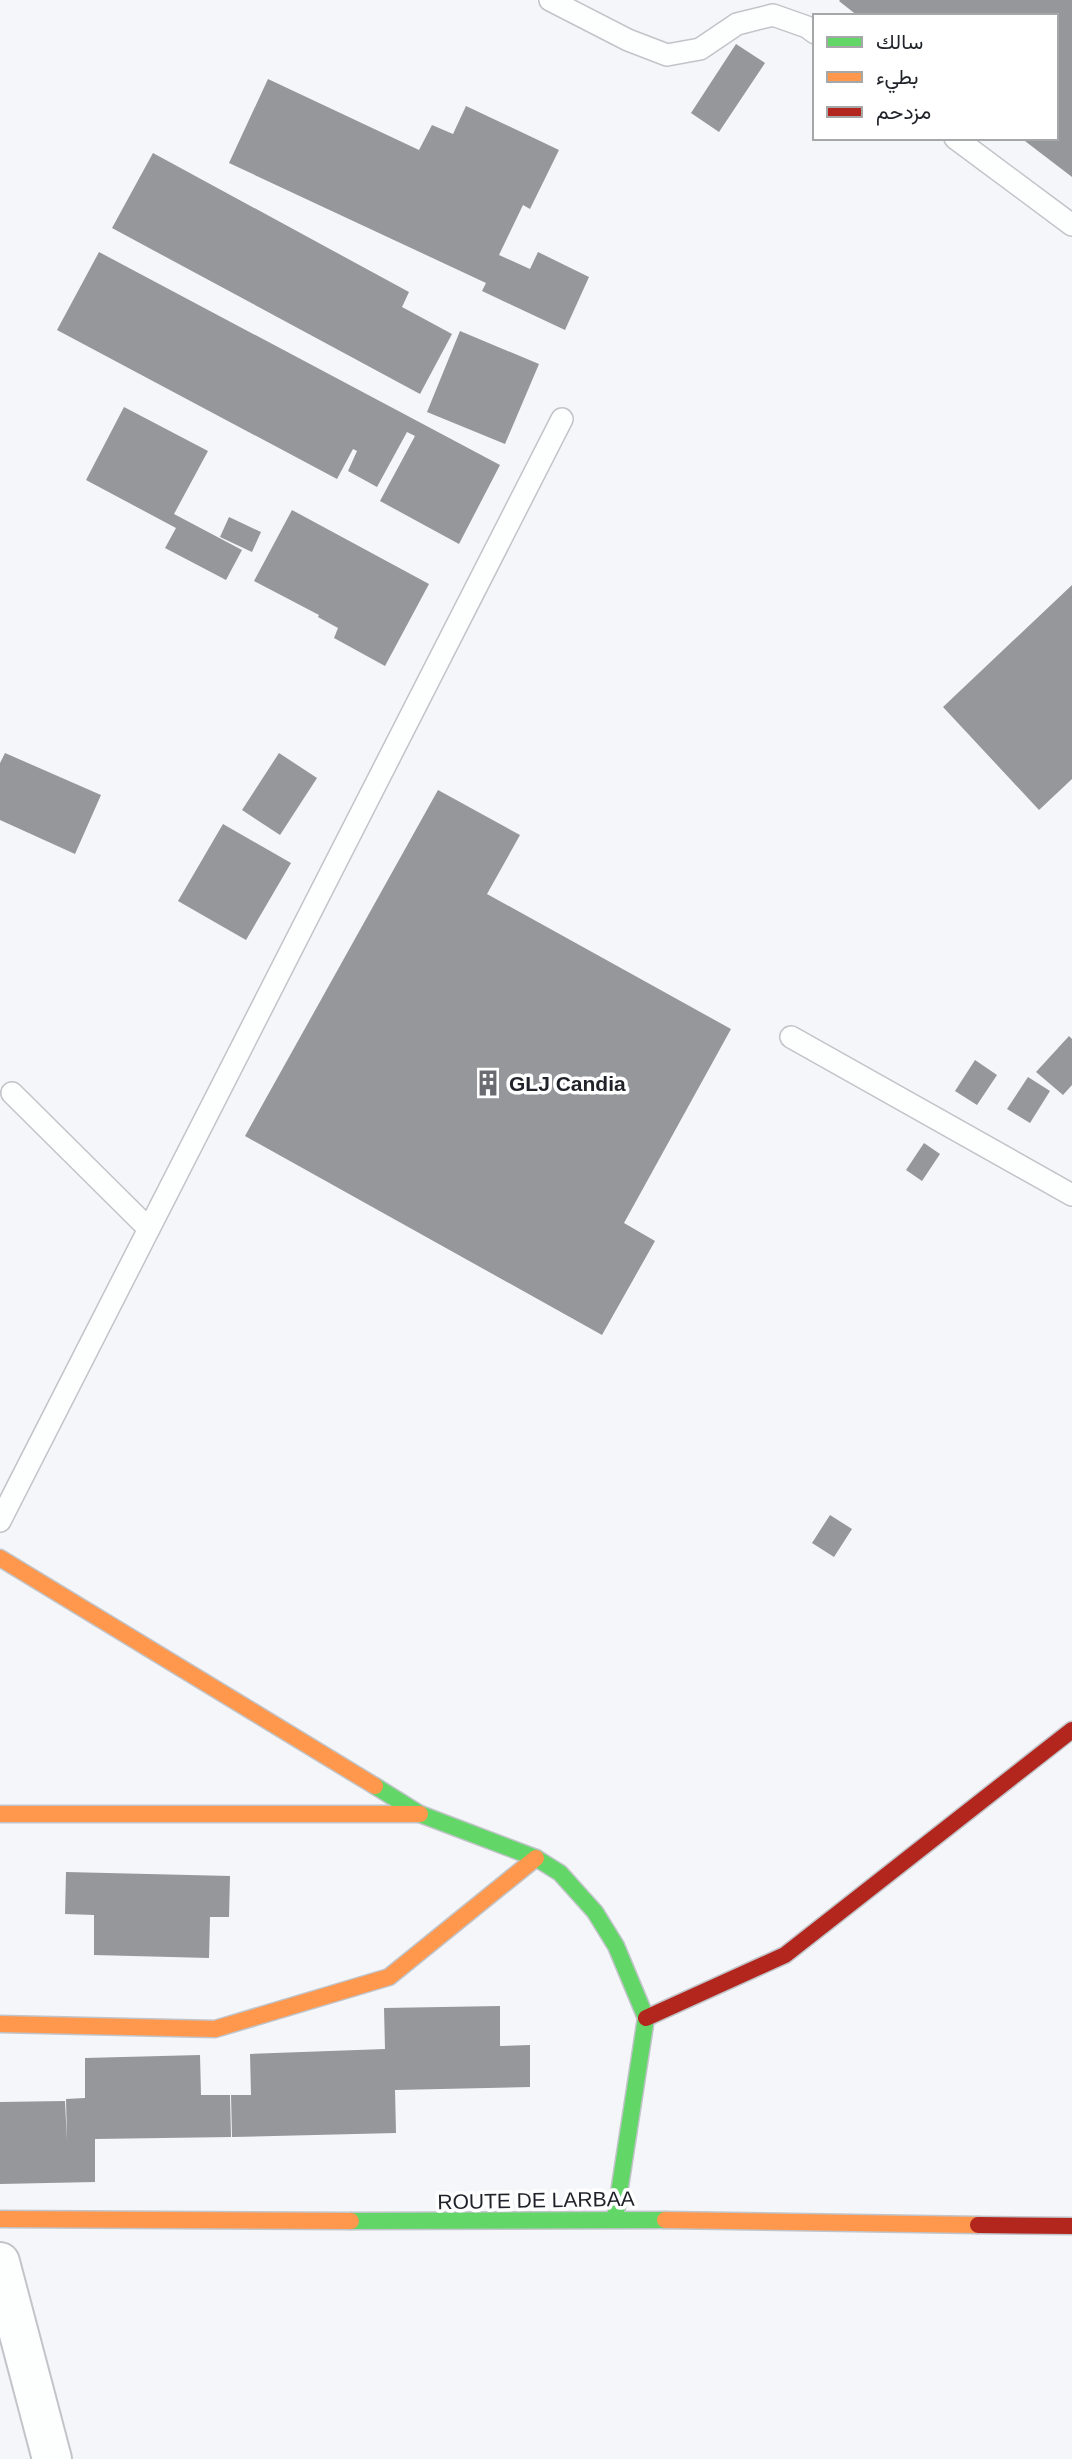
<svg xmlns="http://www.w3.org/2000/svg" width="1072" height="2459" font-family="Arial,Vazirmatn,sans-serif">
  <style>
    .building { fill: #95979b }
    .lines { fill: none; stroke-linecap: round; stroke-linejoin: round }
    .lane-casing { stroke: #c1c4c9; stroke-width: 24 }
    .street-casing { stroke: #c1c4c9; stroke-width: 42 }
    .fast-casing { stroke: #c1c4c9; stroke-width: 19 }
    .slow-casing { stroke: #c1c4c9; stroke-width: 19 }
    .jam-casing { stroke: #c1c4c9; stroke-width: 19 }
    .lane { stroke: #fdfefe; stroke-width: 21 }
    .street { stroke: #fdfefe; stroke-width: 38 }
    .fast { stroke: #63d668; stroke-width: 16 }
    .slow { stroke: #ff974d; stroke-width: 16 }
    .jam { stroke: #b3261e; stroke-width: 16 }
    .labels { text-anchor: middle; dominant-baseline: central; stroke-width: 7; stroke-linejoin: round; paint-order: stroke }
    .poi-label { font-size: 21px; font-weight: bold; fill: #1f2228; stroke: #fff; text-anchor: start }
    .street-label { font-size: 21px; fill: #1f2228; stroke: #fff }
  </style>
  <rect width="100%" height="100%" fill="#f4f6f9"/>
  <path class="building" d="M840 0H1072V177L1021 138H1056V16H858L839 1Z
    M736 44 765 63 719 132 691 113Z
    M268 79 419 150 432 125 453 134 466 106 559 150 530 209 523 205 499 255 530 269 538 252 589 277 565 330 482 291 486 283 229 163Z
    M153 153 409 292 402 307 452 334 420 394 112 228Z
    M99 252 500 465 459 544 380 501 415 436 407 432 377 487 348 471 357 451 353 449 337 479 57 330Z
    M460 331 539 364 505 444 427 412Z
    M124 407 208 451 174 514 242 550 226 580 165 548 176 528 86 480Z
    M292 510 429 584 385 666 334 638 338 628 318 617 319 615 254 581Z
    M229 517 261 532 252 552 220 537Z
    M1072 585V779L1039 810 943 707Z
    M5 753 101 795 75 854 0 820V763Z
    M279 753 317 778 280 835 242 810Z
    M438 790 520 835 487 894 731 1029 624 1223 655 1241 602 1335 245 1136Z
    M223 824 291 863 246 940 178 901Z
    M1069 1036 1072 1039V1085L1063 1095 1036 1072Z
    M975 1060 997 1075 977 1105 955 1091Z
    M1028 1077 1050 1091 1030 1123 1007 1109Z
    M924 1143 940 1154 922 1181 906 1170Z
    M830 1515 852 1529 834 1557 812 1543Z
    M66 1872 230 1876 229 1917H210L209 1958 94 1955V1915L65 1914Z
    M500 2006V2046L530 2045V2087L395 2090 396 2133 232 2137 231 2095H251L250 2054 385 2049 384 2008Z
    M200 2055 201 2095H230L231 2137 95 2139V2182L0 2184V2102L65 2101 67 2141 66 2099 85 2098V2058Z"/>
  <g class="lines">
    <g class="lane-casing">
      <path id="lane" d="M550 0 628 40 667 55 700 49 737 24 773 15 807 27 815 33
        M955 138 1072 225
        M791 1037 1072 1195
        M12 1093 149 1229
        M0 1521 562 419"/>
    </g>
    <g class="street-casing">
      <path id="street" d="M0 2262 52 2459"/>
    </g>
    <g class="fast-casing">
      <path id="fast" d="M375 1786 420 1814 536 1858 560 1873 595 1912 616 1946 646 2018 615 2219
        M351 2221 665 2220"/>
    </g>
    <g class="slow-casing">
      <path id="slow" d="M0 1558 375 1786
        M0 1814H420
        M0 2024 215 2029 389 1977 536 1858
        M0 2219 351 2221
        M665 2220 978 2225"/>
    </g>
    <g class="jam-casing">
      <path id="jam" d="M646 2018 785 1955 1072 1730
        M978 2225 1072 2226"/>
    </g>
    <use href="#lane" class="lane"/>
    <use href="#street" class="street"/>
    <use href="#fast" class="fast"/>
    <use href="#slow" class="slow"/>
    <use href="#jam" class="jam"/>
  </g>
  <defs>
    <g id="building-bare" transform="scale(2.1)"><path d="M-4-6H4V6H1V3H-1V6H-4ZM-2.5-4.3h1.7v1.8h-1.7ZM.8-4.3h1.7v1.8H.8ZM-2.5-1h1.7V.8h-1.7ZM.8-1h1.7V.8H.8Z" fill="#6a6c71" stroke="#fff" stroke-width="2.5" paint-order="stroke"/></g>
  </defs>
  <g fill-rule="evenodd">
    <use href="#building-bare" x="488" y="1083"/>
  </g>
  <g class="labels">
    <g class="poi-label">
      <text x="509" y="1083">GLJ Candia</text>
    </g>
    <g class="street-label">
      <text transform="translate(536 2200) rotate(-1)">ROUTE DE LARBAA</text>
    </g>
  </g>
  <rect x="813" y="14" width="245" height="126" fill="#ffffff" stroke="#a5a7a9" stroke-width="2"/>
  <rect x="827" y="37" width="35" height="10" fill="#63d668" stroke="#a5a7a9" stroke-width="2"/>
  <text x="876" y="49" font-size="21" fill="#1f2228">سالك</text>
  <rect x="827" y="72" width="35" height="10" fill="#ff974d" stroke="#a5a7a9" stroke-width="2"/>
  <text x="876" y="84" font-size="21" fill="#1f2228">بطيء</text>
  <rect x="827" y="107" width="35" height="10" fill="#b3261e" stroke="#a5a7a9" stroke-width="2"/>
  <text x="876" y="119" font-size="21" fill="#1f2228">مزدحم</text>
</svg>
